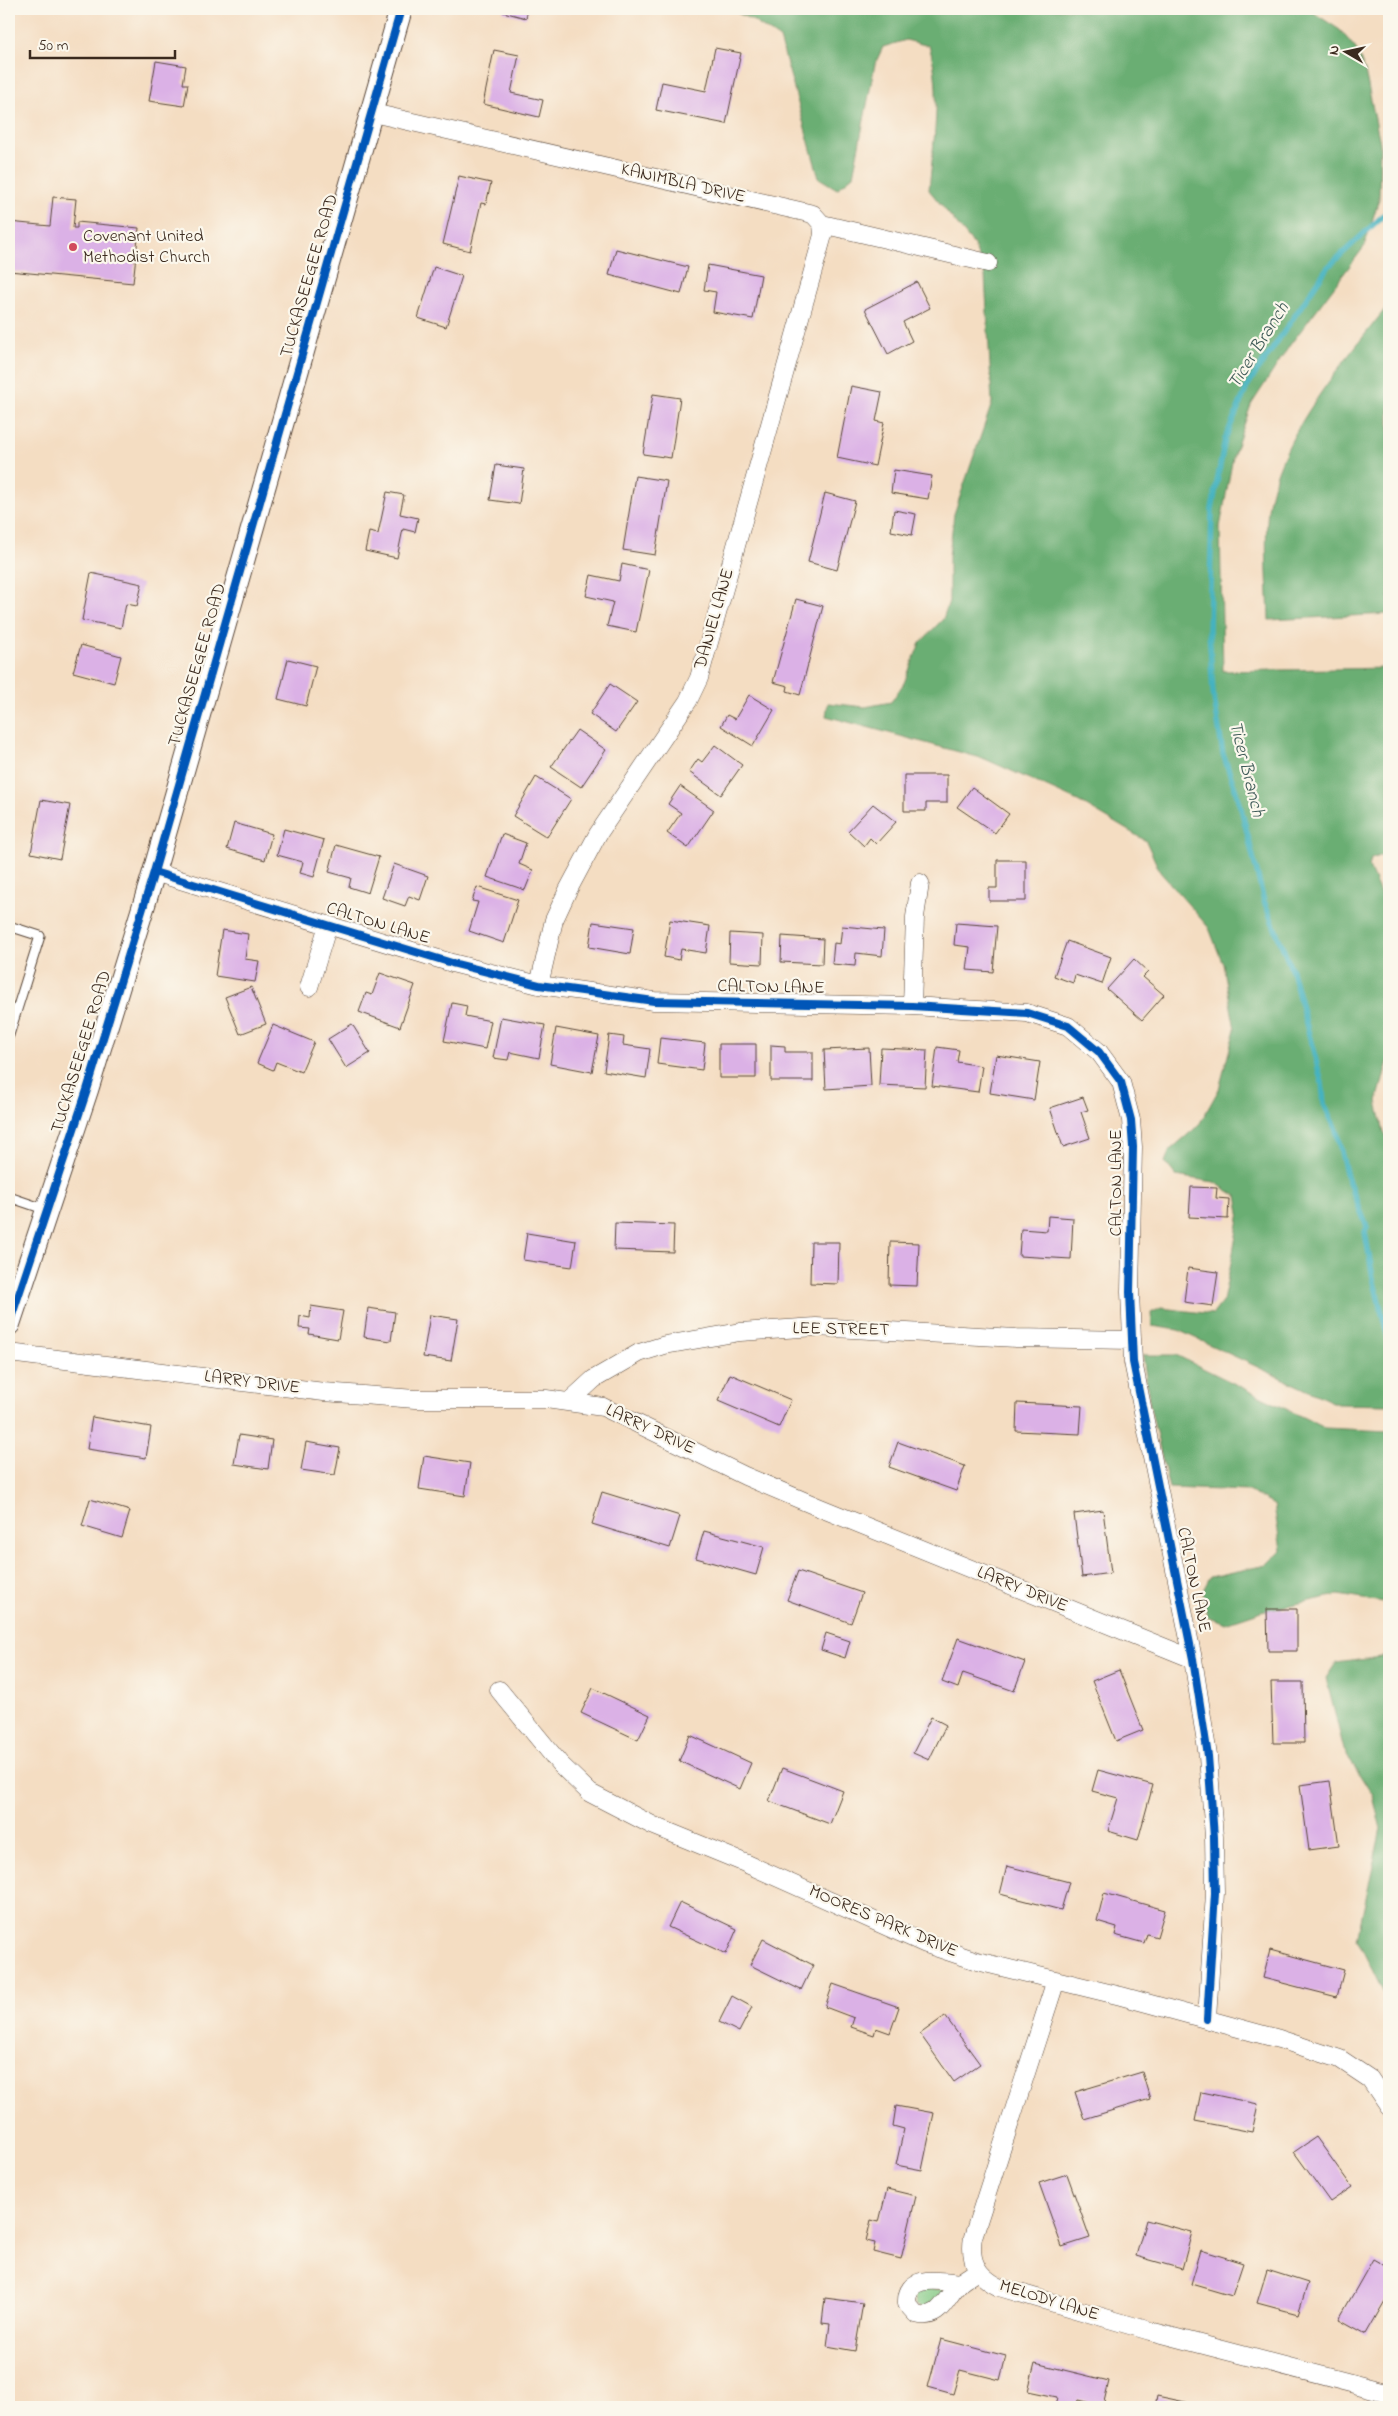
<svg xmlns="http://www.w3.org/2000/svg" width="1398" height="2416" font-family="'Indie Flower',sans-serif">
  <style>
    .green { fill: #83ca86; stroke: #5f7a52 }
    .forest { fill: #6aae73; stroke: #526c48 }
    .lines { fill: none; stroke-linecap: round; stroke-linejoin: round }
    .stream { stroke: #44b2c0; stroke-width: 5.5 }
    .building { fill: #dbb1e6 }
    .service-casing { stroke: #574537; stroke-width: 11 }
    .minor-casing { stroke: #574537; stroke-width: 19 }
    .tertiary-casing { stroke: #574537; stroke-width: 24 }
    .service { stroke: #fff; stroke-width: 9 }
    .minor { stroke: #fff; stroke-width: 18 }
    .tertiary { stroke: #fff; stroke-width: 22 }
    .cycleway-casing { stroke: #fbf7ec; stroke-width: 11 }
    .cycleway { stroke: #0057b8; stroke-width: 8 }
    .poi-dot { fill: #d1495b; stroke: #fbf7ec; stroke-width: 2 }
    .labels { text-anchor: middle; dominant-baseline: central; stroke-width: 4.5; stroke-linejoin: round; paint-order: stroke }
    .street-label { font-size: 18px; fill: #3b2a1e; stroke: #fbf7ec }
    .poi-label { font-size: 18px; fill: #3b2a1e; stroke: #fbf7ec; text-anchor: start }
    .water-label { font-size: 19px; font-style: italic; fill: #3e5a57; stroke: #fbf7ec }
  </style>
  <rect width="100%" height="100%" fill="#fbf7ec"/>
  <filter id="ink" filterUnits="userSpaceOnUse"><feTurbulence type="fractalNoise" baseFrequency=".02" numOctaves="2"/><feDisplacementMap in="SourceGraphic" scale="10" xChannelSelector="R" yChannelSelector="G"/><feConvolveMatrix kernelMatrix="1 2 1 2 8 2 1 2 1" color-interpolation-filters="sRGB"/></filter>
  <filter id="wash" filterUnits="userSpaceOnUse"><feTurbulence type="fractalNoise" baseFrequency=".0096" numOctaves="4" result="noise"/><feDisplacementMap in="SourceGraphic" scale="20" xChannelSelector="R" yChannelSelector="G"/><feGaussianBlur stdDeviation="1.12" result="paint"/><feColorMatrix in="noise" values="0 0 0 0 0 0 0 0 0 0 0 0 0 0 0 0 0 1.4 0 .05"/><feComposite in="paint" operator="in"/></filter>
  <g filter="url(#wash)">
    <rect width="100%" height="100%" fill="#f4ddc2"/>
    <path class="green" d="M921 2287 943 2290 944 2293 928 2309 916 2305 914 2293Z"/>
    <path class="forest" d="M729 9H1308L1340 30 1356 49 1365 71 1380 143 1379 199 1364 247 1290 345 1251 405 1233 457 1220 527 1223 671 1389 668V852L1371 859 1369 867 1389 914V1058L1377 1101 1384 1133 1389 1141V1405L1337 1404 1178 1330 1152 1326 1151 1313 1161 1308 1213 1314 1223 1301 1233 1253 1240 1212 1237 1196 1214 1182 1176 1176 1165 1162 1170 1150 1199 1125 1219 1089 1235 1029 1223 964 1209 928 1160 872 1146 841 1078 801 985 759 826 716 828 703 865 707 891 702 904 683 920 643 943 619 949 601V556L954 514 992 403 985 275 974 245 929 190C933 146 943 88 929 46L906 40 883 47 875 64 853 176 837 189 819 178 780 39 752 20Z
      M1389 304V614L1269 620C1268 585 1263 530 1270 498 1286 426 1345 361 1389 304Z
      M1143 1355H1176L1325 1428 1389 1431V1603L1338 1595 1262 1611 1226 1623 1207 1616 1202 1592 1210 1577 1266 1565 1281 1550 1274 1505 1248 1491 1169 1488 1150 1406Z
      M1389 1656V2004L1357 1939 1381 1829 1373 1796 1344 1750 1326 1678 1336 1663Z"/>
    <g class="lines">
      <path class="stream" d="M1389 210 1327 268 1248 385 1225 439 1212 509 1209 630 1213 692 1223 754 1239 800 1264 901 1292 971 1322 1083 1324 1104 1336 1130 1347 1177 1367 1227 1365 1232 1373 1278 1389 1341"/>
    </g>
    <g id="blocks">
      <path class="building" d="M504 9H528L526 18 503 12Z
        M715 48 741 53 726 124 656 110 662 82 706 91Z
        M494 50 519 55 511 93 543 100 539 117 483 104Z
        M156 61 186 66 183 84H188L184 106 149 101Z
        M459 176 491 183 486 204 481 203 470 251 443 244Z
        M53 197 76 199 73 228H77V222L139 228 133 283 9 271V222L50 226Z
        M616 249 688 267 681 294 609 275Z
        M708 265 761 275 753 319 713 312 716 292 704 290Z
        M434 267 462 276 446 327 418 318Z
        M917 282 930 308 903 322 912 341 888 354 865 309Z
        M851 386 882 392 876 421 884 423 875 466 837 458Z
        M653 394 680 398 671 458 643 454Z
        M496 465 524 469 519 504 490 500Z
        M894 470 932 476 928 499 891 493Z
        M635 476 667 481 655 555 623 550Z
        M387 492 404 495 400 514 418 518 415 532 403 529 397 558 365 551 369 532 378 534Z
        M825 493 855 501 837 570 808 562Z
        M894 510 916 514 912 535 891 531Z
        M622 564 649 570 636 632 607 626 613 602 586 596 591 575 619 581Z
        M91 573 142 584 137 606 126 604 121 628 82 620Z
        M796 599 823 606 800 695 787 691 788 686 773 682Z
        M81 645 121 656 114 683 73 672Z
        M288 659 316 666 306 706 278 699Z
        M610 684 637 702 616 732 590 714Z
        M749 695 774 710 753 746 721 726 727 715 735 719Z
        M577 730 606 750 581 787 551 767Z
        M715 745 742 765 721 795 689 772 698 759 702 762Z
        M904 775H947V803H926V811H904Z
        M536 777 571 799 547 837 513 816Z
        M680 786 714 810 688 848 667 833 681 813 668 804Z
        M972 787 1009 814 995 833 957 807Z
        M41 800 70 805 60 859 31 853Z
        M873 804 896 822 876 844 870 838 864 846 848 831Z
        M234 823 272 834 265 860 227 849Z
        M284 829 324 840 314 877 300 873 303 862 277 855Z
        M502 834 526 843 519 864 533 870 525 890 487 877Z
        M336 845 379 857 368 893 349 887 351 878 329 872Z
        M997 860H1026V901H989V888H997Z
        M394 864 428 876 420 900 409 896 405 906 382 898Z
        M477 887 518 900 504 943 469 931 478 902 472 901Z
        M670 920 710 926 706 953 681 949 679 960 664 957Z
        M593 922 634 928 630 954 589 947Z
        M956 923 997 926 993 972 967 970 970 947 954 945Z
        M842 926 884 930 882 956 856 953 855 966 832 964 834 943 840 944Z
        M222 930 248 934 245 959 259 961 255 982 215 976Z
        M730 933 763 935 762 964 729 962Z
        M782 936 823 939 822 964 781 962Z
        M1067 941 1111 957 1102 984 1075 975 1073 983 1054 976Z
        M1134 959 1148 972 1143 977 1164 995 1142 1020 1107 989Z
        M380 973 415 985 400 1027 359 1012 366 993 372 995Z
        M251 987 266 1024 240 1034 225 997Z
        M452 1003 467 1006 465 1016 491 1021 485 1049 444 1041Z
        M501 1017 545 1025 539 1058 510 1052 508 1060 493 1058Z
        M352 1024 370 1053 346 1068 328 1039Z
        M273 1025 314 1042 301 1072 276 1062 273 1070 257 1063Z
        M556 1028 599 1036 592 1072 550 1064Z
        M609 1035 624 1037 623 1045 650 1049 646 1078 604 1071Z
        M660 1038 705 1043 702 1070 657 1064Z
        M719 1044H756V1078H719Z
        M771 1045 785 1046V1052H813V1081H771Z
        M937 1047 959 1050 957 1062 982 1066 978 1092 932 1086Z
        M869 1048 871 1086 826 1089 824 1050Z
        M881 1048 927 1050 925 1087 879 1085Z
        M996 1055 1040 1062 1034 1100 990 1093Z
        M1083 1097 1088 1110 1081 1112 1090 1138 1063 1147 1050 1108Z
        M1191 1187 1217 1188 1216 1198 1229 1199 1228 1219 1189 1217Z
        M1048 1216 1073 1218 1071 1259 1019 1256 1021 1229 1047 1231Z
        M615 1223 674 1225 673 1252 614 1250Z
        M527 1233 576 1241 572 1267 523 1260Z
        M811 1242H839L838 1284 810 1283Z
        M890 1242 919 1243 917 1286 889 1285Z
        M1188 1268 1218 1272 1213 1306 1184 1302Z
        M311 1306 343 1311 338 1339 309 1334 310 1329 299 1328 300 1316 310 1318Z
        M368 1308 395 1312 391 1341 364 1337Z
        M430 1315 458 1319 451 1361 423 1357Z
        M730 1374 791 1400 779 1427 718 1401Z
        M1017 1403 1082 1406 1080 1434 1016 1431Z
        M92 1417 151 1427 146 1458 87 1449Z
        M239 1435 272 1440 268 1469 234 1464Z
        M306 1442 340 1448 335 1475 301 1470Z
        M898 1442 965 1466 956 1491 889 1467Z
        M424 1456 470 1463 465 1496 419 1489Z
        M602 1492 680 1516 670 1548 592 1524Z
        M90 1499 130 1511 122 1538 82 1526Z
        M1103 1510 1111 1573 1082 1577 1074 1514Z
        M704 1531 764 1547 756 1575 696 1558Z
        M798 1571 862 1593 851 1623 787 1600Z
        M1267 1609H1297V1651H1268Z
        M826 1633 850 1641 845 1658 821 1650Z
        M958 1638 1025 1662 1014 1691 963 1673 958 1688 942 1682Z
        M1119 1670 1143 1730 1116 1741 1092 1681Z
        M1271 1682H1303L1304 1743H1273Z
        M593 1688 650 1715 638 1740 581 1713Z
        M931 1717 946 1725 929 1760 913 1753Z
        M690 1735 751 1763 740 1789 679 1761Z
        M782 1768 843 1791 830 1824 769 1801Z
        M1098 1770 1153 1785 1138 1840 1108 1831 1118 1798 1092 1791Z
        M1330 1781 1339 1846 1309 1850 1300 1785Z
        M1007 1866 1069 1882 1061 1910 1000 1894Z
        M1104 1893 1165 1910 1157 1937 1147 1934 1144 1943 1115 1935 1117 1927 1097 1921Z
        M680 1902 737 1929 726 1954 668 1927Z
        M763 1939 813 1965 801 1990 750 1965Z
        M1270 1950 1344 1970 1337 1997 1263 1978Z
        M833 1984 899 2007 890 2033 876 2028 874 2035 851 2027 854 2018 825 2007Z
        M732 1996 752 2007 739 2032 719 2022Z
        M945 2016 980 2064 954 2082 920 2034Z
        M1142 2072 1150 2099 1084 2119 1075 2092Z
        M1201 2092 1258 2104 1252 2132 1195 2121Z
        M896 2106 934 2113 922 2170 896 2165 904 2129 893 2126Z
        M1316 2137 1352 2187 1330 2202 1294 2152Z
        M1067 2174 1090 2238 1062 2247 1039 2183Z
        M887 2189 916 2196 901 2259 873 2252 875 2243 866 2241 871 2220 879 2222Z
        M1146 2220 1192 2232 1182 2269 1136 2256Z
        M1201 2250 1243 2263 1232 2296 1191 2284Z
        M1373 2259 1389 2268V2294L1366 2334 1339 2319Z
        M1267 2270 1308 2283 1298 2314 1257 2303Z
        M825 2298 863 2303 855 2351 827 2346 830 2324 822 2323Z
        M941 2339 1006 2356 1000 2380 960 2370 953 2394 928 2387Z
        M1035 2363 1109 2381 1103 2406 1078 2400 1076 2407H1055L1057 2397 1028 2391Z
        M1157 2396 1204 2406V2407H1155Z"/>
    </g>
  </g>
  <g filter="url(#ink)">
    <use href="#blocks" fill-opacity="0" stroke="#574537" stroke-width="1"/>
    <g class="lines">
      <g class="service-casing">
        <path id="service" d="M9 926 40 936 9 1035
          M9 1197 47 1210"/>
      </g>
      <g class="minor-casing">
        <path id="minor" d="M373 113 813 214 822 224 988 263
          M154 872 452 963 539 985 654 1001 912 1006 1027 1013 1068 1026 1099 1052 1121 1082 1131 1120 1133 1147 1130 1292 1133 1362 1193 1659 1208 1756 1214 1837 1215 1893 1207 2019
          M539 985 554 920 568 890 598 834 688 701 699 678 823 235 822 224
          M309 987 328 925
          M912 1006 915 917 920 883
          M9 1353 324 1392 415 1399H546L603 1407 745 1476 818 1507 1193 1659
          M570 1401 594 1379 639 1353 665 1345 740 1332 816 1327 1016 1338 1131 1340
          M499 1690 560 1764 590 1793 652 1825 745 1863 926 1944 977 1961 1121 1996 1279 2039 1340 2059 1370 2079 1389 2107
          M1056 1980 973 2237C969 2261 977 2276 999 2287L1150 2331 1389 2393
          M960 2283C940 2281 905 2273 907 2304L916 2314C942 2321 945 2296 961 2282 966 2278 972 2275 977 2271"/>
      </g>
      <g class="tertiary-casing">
        <path id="tertiary" d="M9 1324 87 1090 154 872 401 9"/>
      </g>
      <use href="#service" class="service"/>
      <use href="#minor" class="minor"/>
      <use href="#tertiary" class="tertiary"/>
      <g class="cycleway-casing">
        <path id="cycleway" d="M154 872 452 963 539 985 654 1001 912 1006 1027 1013 1068 1026 1099 1052 1121 1082 1131 1120 1133 1147 1130 1292 1133 1362 1193 1659 1208 1756 1214 1837 1215 1893 1207 2019
          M9 1324 87 1090 154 872 401 9"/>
      </g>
      <use href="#cycleway" class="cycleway"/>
    </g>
  </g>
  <circle class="poi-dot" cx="73" cy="247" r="5"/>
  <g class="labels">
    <g class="street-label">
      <text transform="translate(683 184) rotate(13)">KANIMBLA DRIVE</text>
      <text transform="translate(310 276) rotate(-74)">TUCKASEEGEE ROAD</text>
      <text transform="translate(715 619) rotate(-74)">DANIEL LANE</text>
      <text transform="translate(198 665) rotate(-74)">TUCKASEEGEE ROAD</text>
      <text transform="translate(378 924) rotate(17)">CALTON LANE</text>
      <text transform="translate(771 988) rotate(1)">CALTON LANE</text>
      <text transform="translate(82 1052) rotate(-73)">TUCKASEEGEE ROAD</text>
      <text transform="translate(1117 1183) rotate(-90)">CALTON LANE</text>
      <text transform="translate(841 1330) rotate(1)">LEE STREET</text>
      <text transform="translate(252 1383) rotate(7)">LARRY DRIVE</text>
      <text transform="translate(650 1430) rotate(25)">LARRY DRIVE</text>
      <text transform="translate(1193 1580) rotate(78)">CALTON LANE</text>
      <text transform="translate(1022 1590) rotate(22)">LARRY DRIVE</text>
      <text transform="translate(883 1922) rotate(23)">MOORES PARK DRIVE</text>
      <text transform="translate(1049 2301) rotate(17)">MELODY LANE</text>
    </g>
    <g class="poi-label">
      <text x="83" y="237">Covenant United<tspan x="83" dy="21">Methodist Church</tspan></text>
    </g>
    <g class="water-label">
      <text transform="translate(1259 346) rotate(-58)">Ticer Branch</text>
      <text transform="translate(1246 769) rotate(76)">Ticer Branch</text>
    </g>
  </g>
  <rect width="1398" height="2416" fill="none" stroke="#fbf7ec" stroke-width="30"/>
  <g transform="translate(1346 52) rotate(279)" stroke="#fbf7ec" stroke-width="4" paint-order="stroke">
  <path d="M0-4L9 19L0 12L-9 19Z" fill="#3b2a1e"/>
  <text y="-8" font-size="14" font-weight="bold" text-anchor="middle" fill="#3b2a1e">N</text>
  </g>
  <path d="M30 50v8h145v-8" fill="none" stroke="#3b2a1e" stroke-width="2.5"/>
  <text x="38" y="50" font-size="15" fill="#3b2a1e" stroke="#fbf7ec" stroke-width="4" paint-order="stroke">50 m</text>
</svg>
